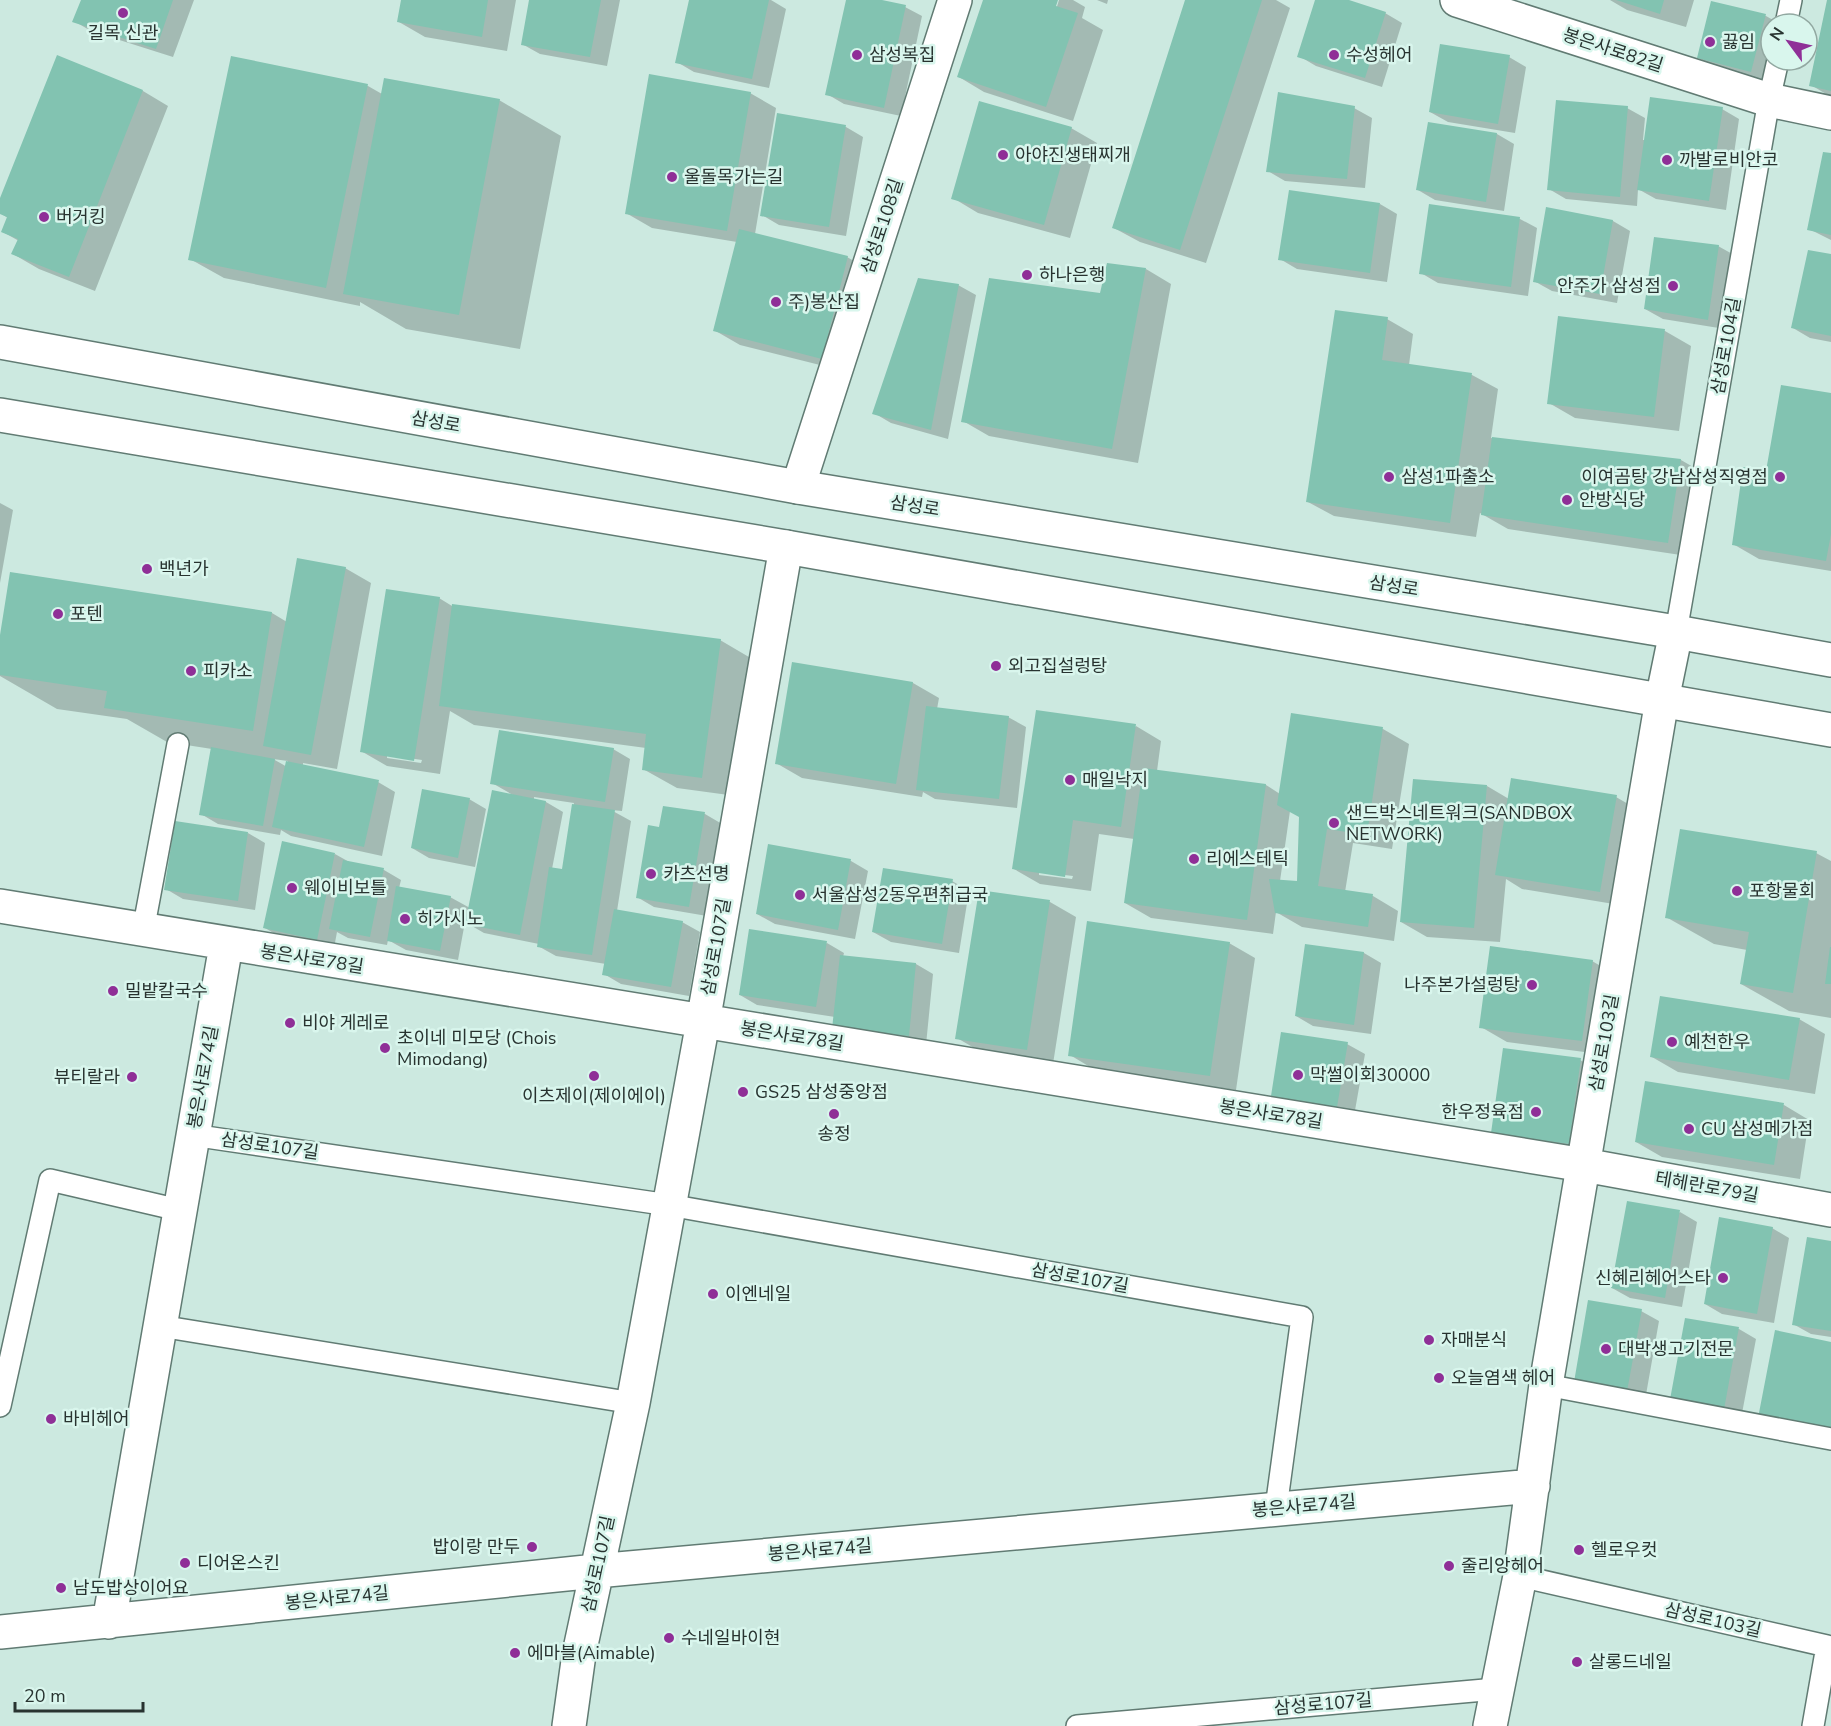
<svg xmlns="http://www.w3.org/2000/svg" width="1831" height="1726" font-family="'Nunito Sans','Noto Sans KR',sans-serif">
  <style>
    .shadow { fill: #0003; fill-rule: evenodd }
    .building { fill: #82c3b1 }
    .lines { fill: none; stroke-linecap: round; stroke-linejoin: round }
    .lane-casing { stroke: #617b73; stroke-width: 24 }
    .street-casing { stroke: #617b73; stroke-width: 36 }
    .secondary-casing { stroke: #617b73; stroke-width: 36 }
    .lane { stroke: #fff; stroke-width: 21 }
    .street { stroke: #fff; stroke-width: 33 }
    .secondary { stroke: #fff; stroke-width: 33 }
    .poi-dot { fill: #8f2f97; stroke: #d9f6ed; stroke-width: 2 }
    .labels { text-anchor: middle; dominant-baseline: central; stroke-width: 5; stroke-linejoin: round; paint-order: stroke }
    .poi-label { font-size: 18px; fill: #283330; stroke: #d9f6ed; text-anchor: start }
    .street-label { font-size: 18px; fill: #283330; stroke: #d9f6ed }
  </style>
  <rect width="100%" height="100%" fill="#cce9e0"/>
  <path class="shadow" d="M82 0H194L173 57 91 31 74 21Z
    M403 0H516L507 51 425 37 399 22Z
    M530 0H620L607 66 540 54 522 44Z
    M691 0H771L786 9 769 88 694 72 677 62Z
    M847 0H875L905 7 922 16 901 116 844 104 827 94Z
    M984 0H1056L1055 13 1059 0H1073L1085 7 1082 18 1103 30 1073 121 984 92 959 77Z
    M1097 0H1108L1107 4Z
    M1187 0H1276L1290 8 1206 263 1140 242 1114 228Z
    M1317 0H1344L1385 13 1402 23 1382 87 1316 66 1299 56Z
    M1610 0H1694L1686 27 1627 10Z
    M1829 0H1831V97L1811 85Z
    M1712 3 1766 16 1780 24H1771L1769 81 1716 68 1699 58Z
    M58 57 143 91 168 106 95 291 39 269 13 254 19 241 3 232 8 218 0 213V202Z
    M1509 57 1526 67 1515 133 1448 122 1430 112Z
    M232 58 368 86 382 94 499 100 561 136 520 349 406 329 360 302V306L224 278 190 259Z
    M750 93 776 108 755 234 847 257 873 272 848 372 740 345 714 330 737 242 652 228 626 213Z
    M1354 108 1372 118 1365 188 1285 181 1268 171Z
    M1627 108 1645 118 1643 140H1645L1722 109 1739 119 1726 210 1656 199 1638 189 1637 206 1566 199 1549 189Z
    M778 115 846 127 863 137 846 236 779 225 762 215Z
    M1429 123 1497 134 1514 144 1504 211 1435 200 1418 190Z
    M1071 128 1097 143 1070 238 978 213 953 198Z
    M1831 155V240L1809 229Z
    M1380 204 1397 214 1387 282 1297 269 1280 259Z
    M1430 206 1520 219 1537 228 1528 296 1438 283 1421 273Z
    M1547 209 1613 221 1630 231 1617 303 1552 291 1534 281Z
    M1718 246 1736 256 1725 329 1663 319 1645 309Z
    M1831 256V342L1810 338 1793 328Z
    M1146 269 1171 284 1138 463 989 436 963 421 1101 295Z
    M958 285 976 295 948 439 891 423 874 413Z
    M1560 318 1665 331 1691 346 1679 431 1575 418 1549 403Z
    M1387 319 1413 334 1409 365 1472 375 1498 389 1491 438 1681 460 1707 475 1694 557 1508 529 1480 513 1476 537 1334 516 1308 502Z
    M1831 395V571L1759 559 1733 544 1768 473Z
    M0 503 13 510 0 583Z
    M345 568 371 583 337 769 303 763V766L378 782 395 792 382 856 291 836 281 830 280 835 218 824 201 814 212 749 167 742 127 719 57 709 0 676V645L12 573 272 613 287 622ZM273 759 288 761 287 767 282 764Z
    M439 598 452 606 720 640 754 660 736 796 677 788 643 769 646 748 474 725 450 711 440 774 387 766 361 751ZM387 755 422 760 421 763 387 758Z
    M793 664 913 683 939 698 937 709 1008 717 1026 727 1017 808 935 799 923 792 922 797 802 778 776 763Z
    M1292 715 1383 729 1409 744 1392 849 1353 843 1345 892 1373 896 1398 911 1394 941 1302 927 1276 912 1273 934 1151 918 1125 903 1134 839 1099 834 1091 891 1040 884 1014 869 1136 726 1161 741 1157 771 1266 785 1280 794ZM1290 811 1301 817 1299 882 1280 881ZM1039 872 1073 876 1072 879 1039 875Z
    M613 749 630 759 622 811 611 810 631 821 617 911 682 922 700 932 689 996 621 984 604 974 606 964 556 956 538 946 539 944 484 933 465 922 458 960 406 950 388 940 387 945 348 938 337 932 334 948 282 938 265 928 335 854 351 863 384 870 401 880 399 888 450 897 470 908 513 795 492 783ZM534 797 574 803 563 870 552 869 563 812 546 802 534 800Z
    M1487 786 1509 799 1616 797 1642 812 1626 906 1522 889 1506 879 1500 942 1427 937 1401 922Z
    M469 799 486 809 475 867 429 858 412 848Z
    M664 807 705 814 722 824 707 916 654 907 637 897 661 829Z
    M248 833 265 843 255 910 183 899 166 889Z
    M770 846 851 861 868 871 855 939 775 924 757 914Z
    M1816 853 1831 861V1018L1789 1011 1741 984 1747 950 1714 944 1666 917Z
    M952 881 969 891 959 953 891 942 873 932Z
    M980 891 1050 902 1076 917 1053 1064 983 1053 957 1038Z
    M827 943 844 953 843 957 916 964 933 974 926 1045 834 1028 835 1017 757 1005 740 995Z
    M1229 943 1255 958 1236 1090 1095 1070 1070 1055Z
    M1307 946 1364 953 1381 963 1371 1034 1313 1026 1296 1016Z
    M1592 961 1618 976 1608 1055 1507 1042 1481 1027Z
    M1799 1019 1825 1034 1815 1094 1678 1072 1652 1057Z
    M1347 1044 1365 1054 1354 1116 1289 1106 1272 1096Z
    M1580 1060 1598 1070 1586 1153 1510 1142 1493 1132Z
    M1784 1105 1809 1120 1800 1179 1662 1157 1636 1142Z
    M1680 1212 1697 1222 1682 1307 1630 1298 1612 1288Z
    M1772 1228 1789 1238 1774 1323 1722 1314 1705 1304Z
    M1831 1243V1337L1811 1334 1793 1324Z
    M1641 1311 1659 1321 1644 1406 1574 1387Z
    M1687 1320 1739 1329 1756 1339 1740 1424 1688 1414Z"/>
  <path class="building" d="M81 0H173L156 49 72 22Z
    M401 0H488L482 37 397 22Z
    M529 0H601L590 57 521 45Z
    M689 0H769L752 79 675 63Z
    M846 0H882L906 5 884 108 825 95Z
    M983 0H1058L1056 6 1078 13 1046 107 957 77Z
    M1185 0H1262L1180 250 1112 228Z
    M1315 0H1349L1386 12 1365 78 1297 57Z
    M1616 0H1664L1660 14Z
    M1827 0H1831V91L1809 86Z
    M1711 1 1766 14 1751 72 1697 58Z
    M1440 44 1510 55 1498 124 1429 112Z
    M57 55 143 90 69 277 11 254 18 239 1 232 7 217 0 214V198Z
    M231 56 368 84 326 288 188 260Z
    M649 74 751 92 727 231 625 214Z
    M384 78 500 99 459 315 343 294Z
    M1278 92 1355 106 1347 179 1266 172Z
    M1650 97 1723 107 1709 201 1637 190Z
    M1556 100 1628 106 1620 197 1547 190Z
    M979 101 1072 127 1044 225 951 199Z
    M777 113 846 125 829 227 760 216Z
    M1428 122 1497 133 1486 202 1416 190Z
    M1823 152 1831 153V235L1807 230Z
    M1289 190 1380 203 1370 273 1278 260Z
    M1429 204 1520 217 1511 287 1419 274Z
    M1546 207 1613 220 1600 294 1533 282Z
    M739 229 848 256 822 359 713 331Z
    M1654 237 1719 245 1708 320 1644 309Z
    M1808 250 1831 254V336L1791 328Z
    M1107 263 1146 268 1112 449 961 422 989 278 1100 293Z
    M918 278 959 284 931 430 872 414Z
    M1335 310 1388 317 1382 360 1472 373 1450 523 1306 502Z
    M1558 316 1665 329 1654 417 1547 404Z
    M1781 385 1831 393V534L1826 561 1732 545 1743 467 1766 471Z
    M1492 437 1681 459 1668 543 1481 515Z
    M297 558 346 567 311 755 263 746Z
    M10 572 272 612 253 731 104 708 107 691 0 675V635Z
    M386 589 440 597 414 761 360 752Z
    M452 604 721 639 702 778 642 770 646 734 439 706Z
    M792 662 913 682 896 784 775 764Z
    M926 706 1009 716 999 799 916 790Z
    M1036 710 1136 724 1121 827 1073 820 1065 877 1012 869Z
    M1291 713 1383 727 1367 835 1327 829 1318 886 1373 894 1368 927 1275 913 1269 879 1297 881 1299 817 1277 805Z
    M499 730 614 748 605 802 490 784Z
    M211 747 275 759 263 826 199 815Z
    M286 761 379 780 364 847 272 827Z
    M1143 768 1266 784 1247 920 1124 903Z
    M1511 778 1617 795 1600 892 1495 875Z
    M1413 779 1487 785 1474 928 1400 922Z
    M422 789 470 798 458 858 411 848Z
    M492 790 546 801 520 935 465 924Z
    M572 804 615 810 592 955 537 947 549 867 562 869Z
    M663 806 705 812 689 907 636 898 648 825 659 827Z
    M175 821 248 832 238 901 164 890Z
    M1680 829 1817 851 1793 993 1740 984 1749 932 1665 918Z
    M282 841 335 853 317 940 263 928Z
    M768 844 851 859 838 930 756 914Z
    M343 860 384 868 370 937 329 929Z
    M883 868 953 879 942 944 872 932Z
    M396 886 451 896 440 951 387 941Z
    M979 890 1050 900 1027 1050 955 1039Z
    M614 909 683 921 671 987 602 975Z
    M1087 921 1230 942 1210 1076 1068 1056Z
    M749 929 827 941 816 1007 739 995Z
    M1305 944 1364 952 1354 1025 1295 1016Z
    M1490 946 1593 960 1582 1041 1479 1028Z
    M1830 947H1831V984H1825Z
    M840 955 916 963 909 1036 832 1029Z
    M1660 996 1800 1018 1789 1080 1650 1057Z
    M1281 1032 1348 1042 1337 1107 1271 1096Z
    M1503 1048 1581 1058 1569 1144 1491 1133Z
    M1645 1081 1784 1103 1774 1165 1635 1142Z
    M1627 1201 1680 1210 1665 1298 1611 1288Z
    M1719 1217 1773 1227 1757 1314 1704 1304Z
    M1807 1237 1831 1241V1331L1792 1325Z
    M1588 1300 1642 1309 1626 1397 1573 1388Z
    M1685 1318 1739 1327 1723 1415 1669 1405Z
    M1775 1330 1831 1342V1433L1758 1418Z"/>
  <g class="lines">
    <g class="lane-casing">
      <path id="lane" d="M1786 24 1791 0
        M1676 632 1769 100 1778 60
        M143 931 178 744
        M192 1135 669 1205 1302 1317 1276 1508
        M160 1326 633 1403
        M1546 1385 1831 1439
        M0 1406 50 1180 179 1210
        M1520 1576 1827 1646 1813 1726
        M1077 1726 1496 1689"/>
    </g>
    <g class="street-casing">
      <path id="street" d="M1457 0 1769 100 1831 113
        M798 487 955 0
        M0 906 1584 1165 1831 1210
        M109 1622 226 945
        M0 1632 596 1571 1533 1486
        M569 1726 579 1654 633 1403 703 1022 786 547
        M1490 1726 1520 1576 1546 1385 1662 700 1676 632"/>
    </g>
    <g class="secondary-casing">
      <path id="secondary" d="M0 342 798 487 1676 632 1831 660
        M0 415 786 547 1831 730"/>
    </g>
    <use href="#lane" class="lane"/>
    <use href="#street" class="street"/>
    <use href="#secondary" class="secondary"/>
  </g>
  <g class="poi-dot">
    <circle cx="123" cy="13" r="6"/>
    <circle cx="1710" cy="42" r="6"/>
    <circle cx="857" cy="55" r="6"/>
    <circle cx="1334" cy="55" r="6"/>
    <circle cx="1003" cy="155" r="6"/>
    <circle cx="1667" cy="160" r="6"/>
    <circle cx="672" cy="177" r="6"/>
    <circle cx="44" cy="217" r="6"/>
    <circle cx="1027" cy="275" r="6"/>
    <circle cx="1673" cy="286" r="6"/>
    <circle cx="776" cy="302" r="6"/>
    <circle cx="1389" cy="477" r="6"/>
    <circle cx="1780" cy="477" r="6"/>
    <circle cx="1567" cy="500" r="6"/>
    <circle cx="147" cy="569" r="6"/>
    <circle cx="58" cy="614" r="6"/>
    <circle cx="996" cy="666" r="6"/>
    <circle cx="191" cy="671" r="6"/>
    <circle cx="1070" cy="780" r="6"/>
    <circle cx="1334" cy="823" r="6"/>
    <circle cx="1194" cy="859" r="6"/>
    <circle cx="651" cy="874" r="6"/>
    <circle cx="292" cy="888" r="6"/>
    <circle cx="1737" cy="891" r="6"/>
    <circle cx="800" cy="895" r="6"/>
    <circle cx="405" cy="919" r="6"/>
    <circle cx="1532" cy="985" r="6"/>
    <circle cx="113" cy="991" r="6"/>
    <circle cx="290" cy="1023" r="6"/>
    <circle cx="1672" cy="1042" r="6"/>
    <circle cx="385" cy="1048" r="6"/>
    <circle cx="1298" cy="1075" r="6"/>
    <circle cx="594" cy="1076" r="6"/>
    <circle cx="132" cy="1077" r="6"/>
    <circle cx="743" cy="1092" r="6"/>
    <circle cx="1536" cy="1112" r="6"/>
    <circle cx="834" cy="1114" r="6"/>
    <circle cx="1689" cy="1129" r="6"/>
    <circle cx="1723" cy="1278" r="6"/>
    <circle cx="713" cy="1294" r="6"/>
    <circle cx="1429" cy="1340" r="6"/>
    <circle cx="1606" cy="1349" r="6"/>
    <circle cx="1439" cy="1378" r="6"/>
    <circle cx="51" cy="1419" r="6"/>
    <circle cx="532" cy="1547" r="6"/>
    <circle cx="1579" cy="1550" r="6"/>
    <circle cx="185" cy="1563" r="6"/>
    <circle cx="1449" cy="1566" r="6"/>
    <circle cx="61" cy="1588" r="6"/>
    <circle cx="669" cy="1638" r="6"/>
    <circle cx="515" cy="1653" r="6"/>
    <circle cx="1577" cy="1662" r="6"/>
  </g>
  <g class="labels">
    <g class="poi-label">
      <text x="123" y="33" text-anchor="middle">길목 신관</text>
      <text x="1722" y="42">끓임</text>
      <text x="869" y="55">삼성복집</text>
      <text x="1346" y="55">수성헤어</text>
      <text x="1015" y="155">아야진생태찌개</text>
      <text x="1679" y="160">까발로비안코</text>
      <text x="684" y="177">울돌목가는길</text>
      <text x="56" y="217">버거킹</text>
      <text x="1039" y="275">하나은행</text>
      <text x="1661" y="286" text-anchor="end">안주가 삼성점</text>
      <text x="788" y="302">주)봉산집</text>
      <text x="1401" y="477">삼성1파출소</text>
      <text x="1768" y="477" text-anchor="end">이여곰탕 강남삼성직영점</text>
      <text x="1579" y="500">안방식당</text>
      <text x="159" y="569">백년가</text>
      <text x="70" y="614">포텐</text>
      <text x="1008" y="666">외고집설렁탕</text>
      <text x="203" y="671">피카소</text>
      <text x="1082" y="780">매일낙지</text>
      <text x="1346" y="813">샌드박스네트워크(SANDBOX<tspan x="1346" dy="21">NETWORK)</tspan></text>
      <text x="1206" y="859">리에스테틱</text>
      <text x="663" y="874">카츠선명</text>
      <text x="304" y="888">웨이비보틀</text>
      <text x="1749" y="891">포항물회</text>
      <text x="812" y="895">서울삼성2동우편취급국</text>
      <text x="417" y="919">히가시노</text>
      <text x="1520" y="985" text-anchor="end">나주본가설렁탕</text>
      <text x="125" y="991">밀밭칼국수</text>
      <text x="302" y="1023">비야 게레로</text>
      <text x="397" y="1038">초이네 미모당 (Chois<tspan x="397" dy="21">Mimodang)</tspan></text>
      <text x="1684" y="1042">예천한우</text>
      <text x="1310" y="1075">막썰이회30000</text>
      <text x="120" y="1077" text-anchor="end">뷰티랄라</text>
      <text x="755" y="1092">GS25 삼성중앙점</text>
      <text x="594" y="1096" text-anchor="middle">이츠제이(제이에이)</text>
      <text x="1524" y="1112" text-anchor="end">한우정육점</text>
      <text x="1701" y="1129">CU 삼성메가점</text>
      <text x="834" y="1134" text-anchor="middle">송정</text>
      <text x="1711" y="1278" text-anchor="end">신혜리헤어스타</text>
      <text x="725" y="1294">이엔네일</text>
      <text x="1441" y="1340">자매분식</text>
      <text x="1618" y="1349">대박생고기전문</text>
      <text x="1451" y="1378">오늘염색 헤어</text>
      <text x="63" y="1419">바비헤어</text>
      <text x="520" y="1547" text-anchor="end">밥이랑 만두</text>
      <text x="1591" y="1550">헬로우컷</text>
      <text x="197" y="1563">디어온스킨</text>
      <text x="1461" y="1566">줄리앙헤어</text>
      <text x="73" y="1588">남도밥상이어요</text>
      <text x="681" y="1638">수네일바이현</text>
      <text x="527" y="1653">에마블(Aimable)</text>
      <text x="1589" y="1662">살롱드네일</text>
    </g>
    <g class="street-label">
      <text transform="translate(1613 50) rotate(18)">봉은사로82길</text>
      <text transform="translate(882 226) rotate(-72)">삼성로108길</text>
      <text transform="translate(1726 346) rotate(-80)">삼성로104길</text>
      <text transform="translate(436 422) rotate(10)">삼성로</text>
      <text transform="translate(915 506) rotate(9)">삼성로</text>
      <text transform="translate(1394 586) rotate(9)">삼성로</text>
      <text transform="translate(716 947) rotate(-80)">삼성로107길</text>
      <text transform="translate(312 959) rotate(9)">봉은사로78길</text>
      <text transform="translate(792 1036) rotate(9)">봉은사로78길</text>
      <text transform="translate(1604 1043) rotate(-80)">삼성로103길</text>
      <text transform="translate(203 1077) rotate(-80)">봉은사로74길</text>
      <text transform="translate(1271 1114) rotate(9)">봉은사로78길</text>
      <text transform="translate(270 1146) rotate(8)">삼성로107길</text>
      <text transform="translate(1707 1187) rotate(10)">테헤란로79길</text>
      <text transform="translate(1080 1278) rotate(10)">삼성로107길</text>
      <text transform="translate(1304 1506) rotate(-5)">봉은사로74길</text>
      <text transform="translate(820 1550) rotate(-5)">봉은사로74길</text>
      <text transform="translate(598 1564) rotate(-78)">삼성로107길</text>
      <text transform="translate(337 1598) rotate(-6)">봉은사로74길</text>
      <text transform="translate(1713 1620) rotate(13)">삼성로103길</text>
      <text transform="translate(1323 1704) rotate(-5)">삼성로107길</text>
    </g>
  </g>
  <g transform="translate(1789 42) rotate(303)"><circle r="28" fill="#d9f6ed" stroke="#92a8a1" stroke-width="1.5"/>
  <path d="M0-4.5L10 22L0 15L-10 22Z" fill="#8f2f97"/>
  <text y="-9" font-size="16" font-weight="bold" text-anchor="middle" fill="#283330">N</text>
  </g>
  <path d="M15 1702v9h128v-9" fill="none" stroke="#283330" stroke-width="3"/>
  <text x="24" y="1702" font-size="18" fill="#283330" stroke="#d9f6ed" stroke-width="4.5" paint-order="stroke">20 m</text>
</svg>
